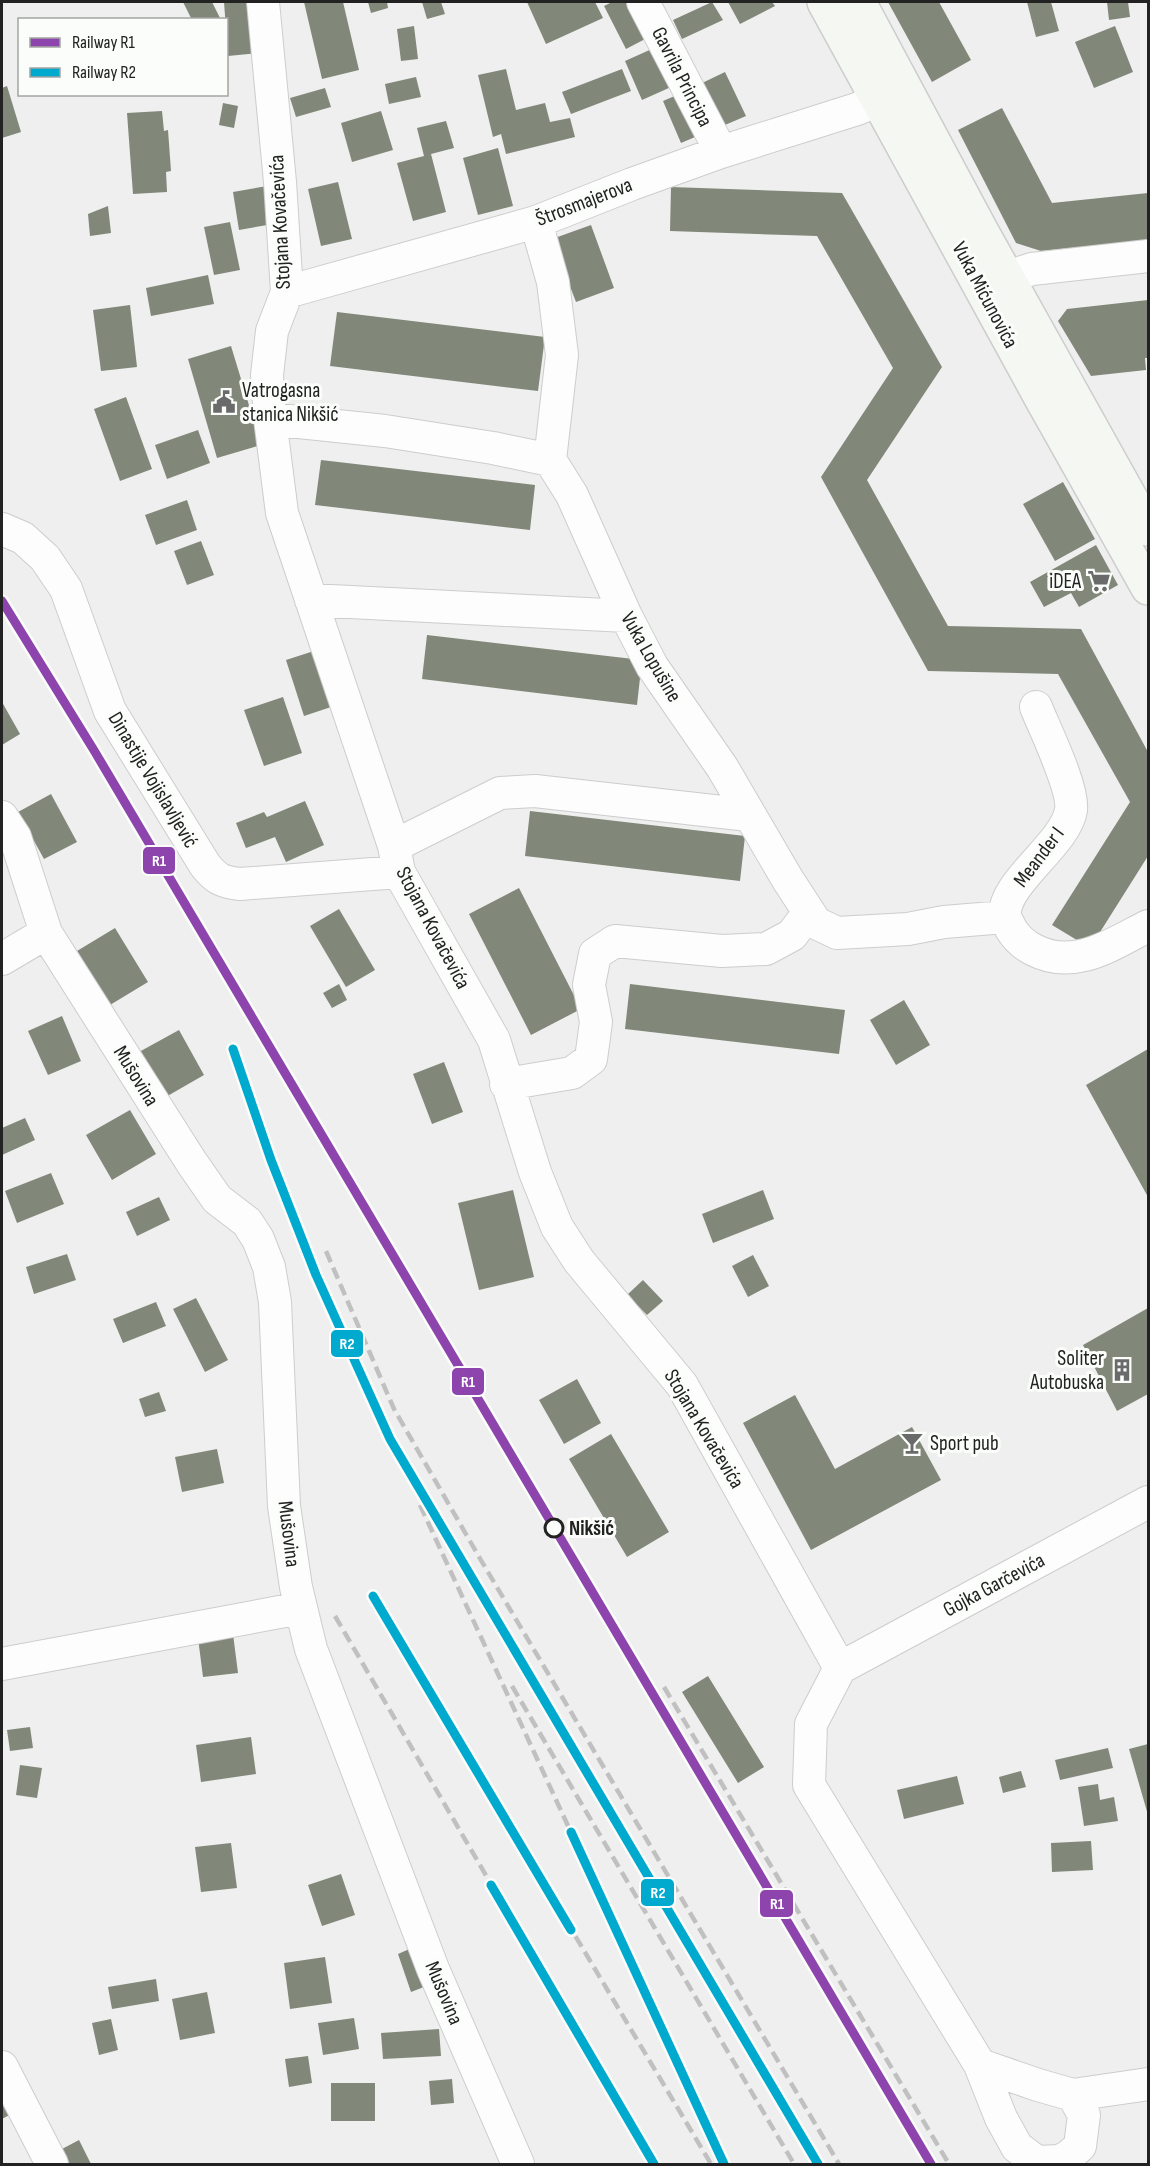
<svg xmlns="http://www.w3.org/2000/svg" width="1150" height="2166" font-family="'Sofia Sans Condensed',sans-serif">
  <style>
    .building { fill: #818879 }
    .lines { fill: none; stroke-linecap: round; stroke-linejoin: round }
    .minor-casing { stroke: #cccdcc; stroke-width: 34 }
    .secondary-casing { stroke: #cccdcc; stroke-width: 36 }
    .minor { stroke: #fcfdfc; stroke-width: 32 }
    .secondary { stroke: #f5f7f3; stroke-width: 33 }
    .rail { stroke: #bfc0bf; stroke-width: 4.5; stroke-dasharray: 12 6; stroke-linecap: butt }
    .rail-1-casing { stroke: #fbfdfa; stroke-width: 14 }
    .rail-2-casing { stroke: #fbfdfa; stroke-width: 14 }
    .rail-1 { stroke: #8e44ad; stroke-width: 9 }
    .rail-2 { stroke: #00a9ce; stroke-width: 9 }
    .stop-dot { fill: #fbfdfa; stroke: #212221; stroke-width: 3 }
    .labels { text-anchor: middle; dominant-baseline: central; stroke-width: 6; stroke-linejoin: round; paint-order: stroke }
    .street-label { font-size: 21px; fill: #212221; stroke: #fbfdfa }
    .poi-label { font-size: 21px; fill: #212221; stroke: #fbfdfa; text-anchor: start }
    .stop-label { font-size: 21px; font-weight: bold; fill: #212221; stroke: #fbfdfa; text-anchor: start }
    .line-badge { stroke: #fbfdfa; stroke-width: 2 }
    .badge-label { font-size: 16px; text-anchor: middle; font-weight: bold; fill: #fff }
  </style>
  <rect width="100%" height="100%" fill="#eeefee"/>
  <path class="building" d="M183 2H212L221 20H192Z
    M224 2H256L259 53 228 56Z
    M304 2H343L359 70 322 79Z
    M368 2H387L388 8 371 13Z
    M422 2H441L445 14 427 19Z
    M527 2H595L603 18 546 44Z
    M612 2H633L651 36 626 49 604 6Z
    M712 2 723 20 682 39 673 20Z
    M728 2H772L775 6 740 24Z
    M888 2H939L971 60 932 82Z
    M1027 2H1051L1059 31 1036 37Z
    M1107 2H1128L1130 17 1109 20Z
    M414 26 418 59 401 61 397 29Z
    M1115 26 1133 72 1094 88 1075 42Z
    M654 48 671 87 642 100 625 61Z
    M506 69 516 110 545 103 550 122 570 118 575 137 506 154 501 134 493 137 478 75Z
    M622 69 631 91 571 114 562 92Z
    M725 72 746 116 718 128 698 85Z
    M416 77 421 97 389 104 385 84Z
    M7 86 21 132 2 138V88Z
    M325 88 331 107 296 117 290 98Z
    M684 92 702 134 681 143 663 101Z
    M223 103 238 106 234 128 219 125Z
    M1002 108 1052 203 1148 193V240L1041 251 1016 243 958 130Z
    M162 111 164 131 168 130 171 171 166 172 167 192 133 194 127 113Z
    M381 111 393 150 352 162 341 123Z
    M446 121 454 148 431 154 446 212 413 221 397 163 424 156 417 128Z
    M498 148 513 206 478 215 463 158Z
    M338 182 352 239 321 246 308 189Z
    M267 186 273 224 239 230 233 192Z
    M671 187 842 193 942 367 867 480 948 626 1081 629 1148 752V856L1090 948 1052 925 1130 802 1058 674 928 671 821 477 893 368 817 236 670 231Z
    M108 206 111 233 90 236 88 214Z
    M230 222 240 270 214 275 204 227Z
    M591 225 614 288 576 302 552 239Z
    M208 275 214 304 151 316 146 288Z
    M1148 300V358H1145L1146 370 1091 376 1058 321 1067 309Z
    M130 305 137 367 101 371 93 310Z
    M337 312 545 337 538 391 330 366Z
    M231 346 261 445 217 458 188 359Z
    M126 397 152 469 120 481 94 409Z
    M198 430 210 463 167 479 155 445Z
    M321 460 535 485 530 530 315 505Z
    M1063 482 1095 539 1055 561 1023 504Z
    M187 500 197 530 156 545 145 515Z
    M201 541 214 575 187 585 174 551Z
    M1096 545 1118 585 1079 607 1071 593 1044 607 1030 582Z
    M427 635 642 660 637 705 422 679Z
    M317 650 334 706 304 716 286 660Z
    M283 697 302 753 264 766 244 710Z
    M2 702 20 734 2 745Z
    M51 794 77 842 44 859 18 812Z
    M305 801 324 845 286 862 275 837 246 848 236 823 264 812 267 817Z
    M530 811 745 836 740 881 525 856Z
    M519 888 581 1009 531 1035 469 914Z
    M339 909 375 970 346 987 310 926Z
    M115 928 148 982 110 1005 77 951Z
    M339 984 347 1000 332 1008 323 993Z
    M630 984 845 1010 839 1054 625 1029Z
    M904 1000 930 1045 896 1065 870 1020Z
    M62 1016 81 1061 48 1075 28 1031Z
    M179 1030 204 1075 164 1098 139 1052Z
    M1148 1049V1197L1086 1085Z
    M444 1062 463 1112 432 1124 413 1074Z
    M130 1110 156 1154 112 1180 86 1135Z
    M25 1118 35 1140 2 1155V1128Z
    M51 1173 64 1204 17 1223 5 1191Z
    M513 1190 534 1277 479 1290 458 1203Z
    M763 1190 774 1219 713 1243 702 1214Z
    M159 1197 170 1220 137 1236 126 1212Z
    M67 1254 76 1280 34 1294 26 1267Z
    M753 1255 769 1286 748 1297 732 1266Z
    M643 1280 663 1301 647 1315 627 1295Z
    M196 1298 228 1360 205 1372 173 1309Z
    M156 1302 166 1326 123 1343 113 1319Z
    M1148 1308V1394L1117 1411 1083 1345Z
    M577 1379 601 1423 564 1444 539 1400Z
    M159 1392 166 1411 145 1417 139 1399Z
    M795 1395 835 1469 912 1427 941 1480 811 1550 743 1423Z
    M611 1434 669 1532 627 1557 569 1459Z
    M217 1449 224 1483 182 1492 175 1457Z
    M233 1634 238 1673 203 1677 198 1638Z
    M708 1676 764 1767 738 1783 682 1692Z
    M30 1727 33 1748 10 1751 7 1730Z
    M251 1737 256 1774 201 1782 196 1745Z
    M1148 1744V1815L1129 1749Z
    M1108 1748 1113 1768 1060 1780 1055 1760Z
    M20 1765 42 1768 37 1798 16 1795Z
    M1021 1771 1026 1787 1003 1793 999 1777Z
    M957 1776 964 1804 904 1819 897 1790Z
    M1098 1784 1100 1800 1114 1797 1118 1821 1084 1826 1078 1787Z
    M1091 1841 1093 1870 1052 1872 1051 1843Z
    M231 1843 237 1888 201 1892 195 1847Z
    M341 1874 355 1915 322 1926 308 1885Z
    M414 1947 429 1985 411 1992 398 1954Z
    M325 1957 332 2003 290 2009 284 1963Z
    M156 1979 159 2001 112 2009 108 1987Z
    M207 1992 215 2033 180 2040 172 1999Z
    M354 2018 359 2049 323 2055 318 2023Z
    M111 2019 118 2050 99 2055 92 2023Z
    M439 2029 441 2056 383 2059 381 2033Z
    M308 2056 312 2083 289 2087 285 2059Z
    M452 2079 454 2103 431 2105 429 2081Z
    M331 2083H375V2121H331Z
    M2 2092 13 2113 2 2119Z
    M79 2140 91 2164H70L62 2149Z"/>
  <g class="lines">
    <g class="minor-casing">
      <path id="minor" d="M263 2 280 182 287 292 272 331 267 375 270 419 282 513 394 846 399 872 494 1040 535 1172 557 1227 579 1261 682 1385 840 1668
        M643 2 721 152
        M536 222 553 282 562 355 550 460
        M984 290 1007 277 1032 269 1148 256
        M287 292 536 222 632 184 721 152 857 109 878 100
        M270 419 385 431 493 448 550 460 572 495 626 616 652 666 722 767 788 880 816 923 837 933 908 929 944 922 1005 917
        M2 529 23 538 45 558 66 589 110 711 205 865C216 879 222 882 240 884L399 872
        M311 600 626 616
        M1036 707C1045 730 1074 788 1071 810 1066 844 1001 884 1005 917 1006 920 1010 926 1011 929 1017 939 1024 945 1034 950 1075 971 1112 944 1148 926
        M2 817 15 837 46 933 192 1163 217 1199 247 1222 258 1239 269 1267 275 1302 284 1506 296 1587 311 1649 433 1969 518 2164
        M394 846 500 793 535 791 749 815
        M2 959 46 933
        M506 1084 572 1073 591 1059 596 1022 589 985 595 954 615 941 722 951 766 949 792 935 809 912
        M2 1664 301 1608
        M840 1668 811 1724 809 1785 980 2065 1001 2118 1017 2147 1037 2162 1060 2161 1069 2156 1080 2146 1084 2115 1073 2095 1038 2085 980 2065
        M840 1668 1148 1502
        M2 2067 52 2164
        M1073 2095 1148 2084"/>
    </g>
    <g class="secondary-casing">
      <path id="secondary" d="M824 2 1041 398 1148 588
        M859 2 981 230 1148 529"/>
    </g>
    <use href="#minor" class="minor"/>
    <use href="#secondary" class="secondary"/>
    <path class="rail" d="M2 601 95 752 549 1520
      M232 1047 271 1160 316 1275 390 1439 818 2164
      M326 1251 394 1409 482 1562 839 2164
      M420 1505 724 2164
      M373 1596 711 2164
      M335 1616 654 2164
      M512 1686 794 2164
      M664 1687 949 2164"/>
    <g class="rail-1-casing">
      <path id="rail-1" d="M2 601 95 752 931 2164"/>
    </g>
    <g class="rail-2-casing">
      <path id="rail-2" d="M233 1049 271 1160 316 1275 390 1439 818 2164
        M373 1596 571 1930
        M571 1832 724 2164
        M491 1885 654 2164"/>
    </g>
    <use href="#rail-1" class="rail-1"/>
    <use href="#rail-2" class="rail-2"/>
  </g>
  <defs>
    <g id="civic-bare" transform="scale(1.8)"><path d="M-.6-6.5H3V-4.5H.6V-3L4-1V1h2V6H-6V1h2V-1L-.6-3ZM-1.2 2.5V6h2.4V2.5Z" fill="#696a69" stroke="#fbfdfa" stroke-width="2.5" paint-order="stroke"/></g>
    <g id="supermarket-bare" transform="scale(1.8)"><path d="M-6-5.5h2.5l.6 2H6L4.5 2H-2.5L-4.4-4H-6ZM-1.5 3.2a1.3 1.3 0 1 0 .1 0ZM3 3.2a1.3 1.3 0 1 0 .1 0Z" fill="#696a69" stroke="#fbfdfa" stroke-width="2.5" paint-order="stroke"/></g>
    <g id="building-bare" transform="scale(1.8)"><path d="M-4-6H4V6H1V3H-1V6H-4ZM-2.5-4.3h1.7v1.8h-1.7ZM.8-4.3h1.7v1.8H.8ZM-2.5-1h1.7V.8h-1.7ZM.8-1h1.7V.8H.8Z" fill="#696a69" stroke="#fbfdfa" stroke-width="2.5" paint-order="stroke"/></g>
    <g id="bar-bare" transform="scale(1.8)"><path d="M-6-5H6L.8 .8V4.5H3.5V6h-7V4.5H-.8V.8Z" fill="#696a69" stroke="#fbfdfa" stroke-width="2.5" paint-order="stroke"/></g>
  </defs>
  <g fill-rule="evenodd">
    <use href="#civic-bare" x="224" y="402"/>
    <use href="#supermarket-bare" x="1099" y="581"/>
    <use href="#building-bare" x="1122" y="1370"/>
    <use href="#bar-bare" x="912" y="1443"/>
  </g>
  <circle class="stop-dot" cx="554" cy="1528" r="9"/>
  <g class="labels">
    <g class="street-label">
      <text transform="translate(682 77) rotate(63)">Gavrila Principa</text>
      <text transform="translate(584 202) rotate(-21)">Štrosmajerova</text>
      <text transform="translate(280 222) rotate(-93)">Stojana Kovačevića</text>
      <text transform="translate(985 295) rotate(62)">Vuka Mićunovića</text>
      <text transform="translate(651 657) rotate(60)">Vuka Lopušine</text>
      <text transform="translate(153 780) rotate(59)">Dinastije Vojislavljević</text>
      <text transform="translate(1039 857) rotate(-53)">Meander I</text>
      <text transform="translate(433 928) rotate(62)">Stojana Kovačevića</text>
      <text transform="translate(136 1076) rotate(58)">Mušovina</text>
      <text transform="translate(704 1429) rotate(59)">Stojana Kovačevića</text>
      <text transform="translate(289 1534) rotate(83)">Mušovina</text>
      <text transform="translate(994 1585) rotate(-28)">Gojka Garčevića</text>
      <text transform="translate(444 1993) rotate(67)">Mušovina</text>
    </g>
    <g class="poi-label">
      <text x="242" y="390">Vatrogasna<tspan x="242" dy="24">stanica Nikšić</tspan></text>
      <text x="1081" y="581" text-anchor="end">iDEA</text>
      <text x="1104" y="1358" text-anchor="end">Soliter<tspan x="1104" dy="24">Autobuska</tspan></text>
      <text x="930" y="1443">Sport pub</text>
    </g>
    <g class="stop-label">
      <text x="569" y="1528">Nikšić</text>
    </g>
  </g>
  <g class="line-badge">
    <rect x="142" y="846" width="34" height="29" rx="6" fill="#8e44ad"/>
    <rect x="330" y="1329" width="34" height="29" rx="6" fill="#00a9ce"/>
    <rect x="451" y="1367" width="34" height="29" rx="6" fill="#8e44ad"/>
    <rect x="640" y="1878" width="35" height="29" rx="6" fill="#00a9ce"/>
    <rect x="759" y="1889" width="35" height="29" rx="6" fill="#8e44ad"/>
  </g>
  <g class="badge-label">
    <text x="159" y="866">R1</text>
    <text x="347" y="1349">R2</text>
    <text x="468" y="1387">R1</text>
    <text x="658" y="1898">R2</text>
    <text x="777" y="1909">R1</text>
  </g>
  <rect width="1150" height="2166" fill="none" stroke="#212221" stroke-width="6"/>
  <rect x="18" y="18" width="210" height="78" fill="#fbfdfa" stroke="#a4a5a3" stroke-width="1.5"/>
  <rect x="30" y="38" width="30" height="9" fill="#8e44ad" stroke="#a4a5a3" stroke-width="1.5"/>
  <text x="72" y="48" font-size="18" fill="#212221">Railway R1</text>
  <rect x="30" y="68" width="30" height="9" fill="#00a9ce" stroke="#a4a5a3" stroke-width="1.5"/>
  <text x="72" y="78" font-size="18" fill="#212221">Railway R2</text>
</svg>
